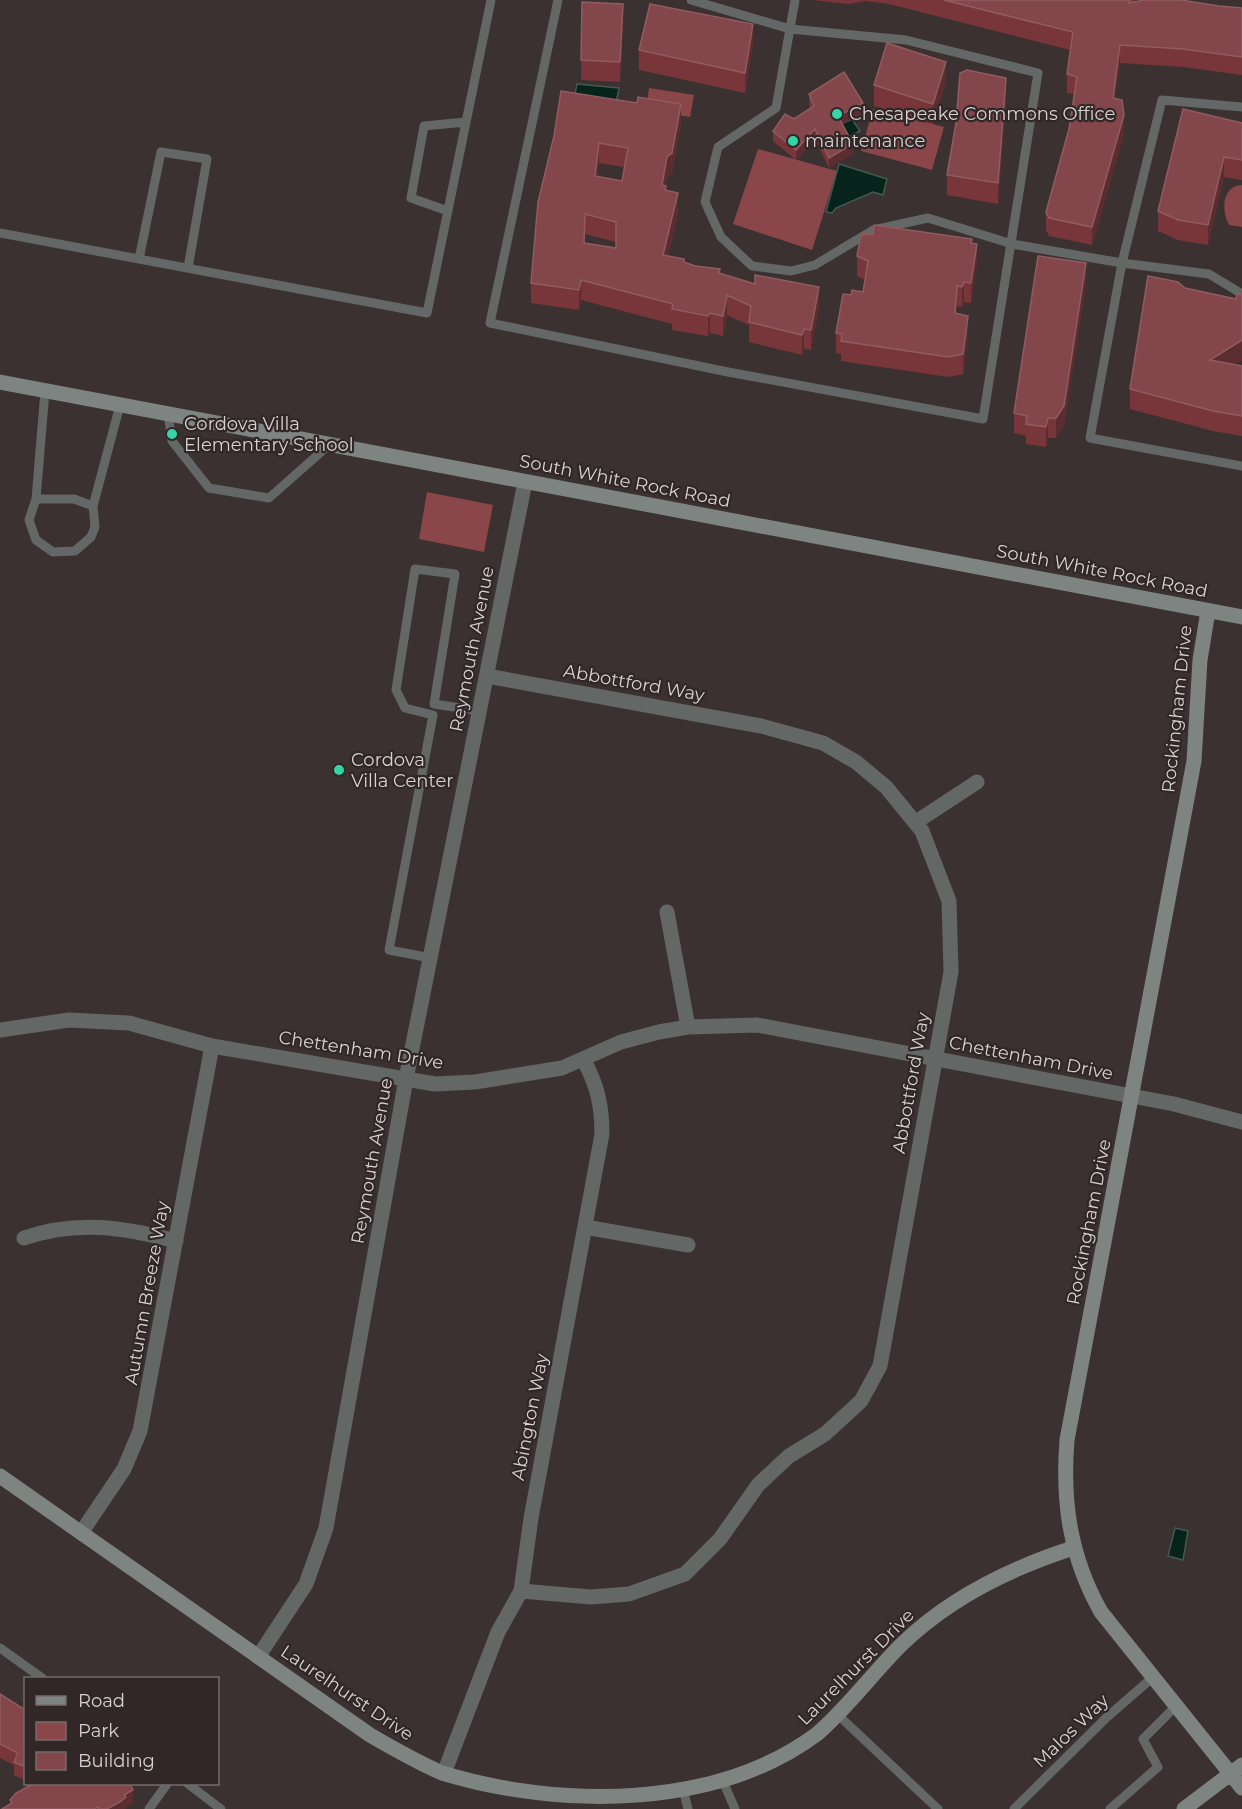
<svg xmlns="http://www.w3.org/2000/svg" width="1242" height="1809" font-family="Montserrat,sans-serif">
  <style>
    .green { fill: #8b4649 }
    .water { fill: #06241b; stroke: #455852; stroke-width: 1.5 }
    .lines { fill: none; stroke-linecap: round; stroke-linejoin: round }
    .lane { stroke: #636765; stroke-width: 9 }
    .street { stroke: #636765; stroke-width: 15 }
    .secondary { stroke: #7d8481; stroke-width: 15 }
    .wall { fill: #78363a; fill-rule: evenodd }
    .shaded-wall { fill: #5b2d30 }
    .building { fill: #83464b; stroke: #905c60; stroke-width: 1.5; fill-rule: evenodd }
    .poi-dot { fill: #34d4a8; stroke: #312727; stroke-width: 2 }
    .labels { text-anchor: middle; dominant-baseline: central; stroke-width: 4.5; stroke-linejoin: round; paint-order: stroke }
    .poi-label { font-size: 18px; fill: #d8d1d1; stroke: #312727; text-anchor: start }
    .street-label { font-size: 18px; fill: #d8d1d1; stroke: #312727 }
  </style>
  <rect width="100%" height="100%" fill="#3b3131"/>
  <path class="green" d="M649 88 694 95 690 117 646 110Z
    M873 109 944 127 932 170 861 151Z
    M758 149 837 171 812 250 733 224Z
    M1242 185V227L1229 225C1221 210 1222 186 1242 185Z
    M427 492 493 505 484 552 419 539Z"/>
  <path class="water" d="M577 84 619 88 613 118 573 103Z
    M852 119 860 131 845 139 837 126Z
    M839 164 887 179 883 195 873 192 836 208 832 213 826 212Z
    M1175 1528 1188 1531 1183 1560 1168 1556Z"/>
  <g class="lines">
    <path class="lane" d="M558 0 490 323 728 372 983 419 1038 73 906 40 790 29 691 0
      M795 0 776 108 718 147 705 202 721 237 752 266 791 271 815 265 873 230 928 218 1012 244 1122 263 1209 274 1242 294
      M1242 107 1162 100 1122 263 1090 438 1242 466
      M448 211 411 198 424 126 466 122
      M0 233 427 313 491 0
      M139 259 161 152 207 159 188 268
      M45 391 36 499 29 520 36 540 53 552 75 551 91 537 95 527 93 506 120 405
      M168 414 172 441 209 488 269 498 329 445
      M36 499H74L93 506
      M431 958 389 950 433 715 405 708 396 690 415 569 455 574 434 704 480 711
      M0 1648 42 1678
      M838 1715 938 1809
      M188 1784 221 1809
      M725 1786 735 1809
      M685 1797 688 1809
      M149 1809 167 1784
      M1014 1809 1106 1718 1152 1678
      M1110 1809 1158 1767 1143 1739 1176 1706"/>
    <path class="street" d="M487 676 761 726 823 743 856 762 886 787 922 831 949 901 951 972 880 1366 861 1401 825 1434 789 1456 758 1485 720 1539 685 1574 629 1594 591 1597 521 1591
      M916 822 977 782
      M667 912 688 1027
      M0 1030 69 1020 129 1023 212 1046 435 1084 475 1082 562 1068 621 1042 659 1032 688 1027 757 1025 1174 1104 1242 1122
      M585 1227 688 1245
      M24 1238C77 1220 123 1227 176 1241
      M81 1533 124 1469 140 1431 212 1046
      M258 1657 306 1584 326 1528 406 1079 525 482
      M444 1773 498 1632 521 1591 531 1518 602 1134C602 1105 597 1084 583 1059"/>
    <path class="secondary" d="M0 382 1242 617
      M1208 611 1200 660 1194 761 1067 1440C1062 1502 1070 1557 1101 1612L1242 1788
      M0 1476 370 1735C394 1749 417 1762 442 1773 561 1809 716 1809 817 1734 848 1707 872 1674 901 1645 949 1598 1011 1568 1073 1548
      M1184 1809 1242 1765"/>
  </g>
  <path class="wall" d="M812 0H1135V2L1242 8V75L1183 67 1120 63 1115 98 1124 134 1092 245 1049 236 1046 230V212L1069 129 1074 94 1067 93V74L1070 50 889 4 865 1 849 4Z
    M582 2 623 24 620 82 581 80Z
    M753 44 745 93 639 70V50Z
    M946 82 933 124 874 106V85Z
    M809 94 863 113 842 124 853 154 829 168 815 139 796 160 773 141V131L811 109 809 104Z
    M1006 98 998 204 947 195V175Z
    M1242 123V180L1224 177 1208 245 1178 240 1158 231V211Z
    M681 124 672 173 667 177 665 186 666 190 678 213 668 256 684 262 720 273 819 307 811 350 804 349 802 355 749 342V325L727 315 723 336 710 333 708 336 672 330V324L581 300 579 310 531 303V283L554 136ZM599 163 624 167 622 181 597 176ZM585 234 616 242V248L585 243Z
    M972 243 977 264 971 303 964 302 962 307 957 306 956 313 968 336 963 374 948 377 841 361V354L836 353V333L851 295 863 292 865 280 857 276V256Z
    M1086 283 1064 426 1056 438H1048L1046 447 1026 444V436L1014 433V413Z
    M1185 288 1236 299 1242 295V360L1234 365 1242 366V436L1213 431 1130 409V389Z
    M0 1694 22 1708H26V1781L14 1775V1765L0 1758Z"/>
  <path class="shaded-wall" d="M623 4V24L620 82V62Z
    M753 24V44L745 93V73Z
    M1120 45V63L1113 116V98Z
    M946 62V82L933 124V104Z
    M1006 78V98L998 204V183Z
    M863 103V113L838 126V116Z
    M681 104V124L672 173 667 177 662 206V185L667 157Z
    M1124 115V134L1092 245V227Z
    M815 129V139L796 160V150Z
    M599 143V163L595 196V176Z
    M853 144V154L829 168V158Z
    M1224 157V177L1208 245V225Z
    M678 193V213L663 275V255Z
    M977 244V264L971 303V283Z
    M1086 263V283L1064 426 1056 438V418Z
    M581 280V300L579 310V290Z
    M964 282V302L962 307V287Z
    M957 286V306L955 333V313Z
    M819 287V307L811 350V330Z
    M727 295V315L723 336V316Z
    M710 313V333L708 336V316Z
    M968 316V336L963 374V354Z
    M804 329V349L802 355V335Z
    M1242 340V360L1210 380V360Z
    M1048 418V438L1046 447V427Z
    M133 1790V1804L126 1807V1809H107L124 1795Z"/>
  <path class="building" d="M944 0H1130L1129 3 1144 0H1181L1219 6 1242 8V57L1183 49 1120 45 1113 98 1122 100 1124 115 1092 227 1049 218 1046 212 1069 129 1077 77 1067 74 1073 32Z
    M582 2 623 4 620 62 581 60Z
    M650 4 753 24 745 73 639 50Z
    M887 43 946 62 933 104 874 85Z
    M967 70 1006 78 998 183 947 175 956 123 960 73Z
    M844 72 863 103 838 116 853 144 829 158 815 129 796 150 773 131 785 114 794 119 814 106 809 94Z
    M561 91 637 103 638 97 681 104 672 153 667 157 662 185 666 186 665 190 678 193 663 255 684 259V262L695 266 720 269 719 273 755 284V275L819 287 811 330 804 329 802 335 749 322 751 306 727 295 723 316 710 313 708 316 672 309 673 304 581 280 579 290 531 283 538 202 554 136ZM599 143 628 148 622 181 595 176ZM585 214 616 222V248L584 243Z
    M1183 109 1242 123V160L1224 157 1208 225 1178 220 1158 211Z
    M874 225 972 239 971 243 977 244 971 283 964 282 962 287 957 286 955 313 968 316 963 354 948 357 841 341 842 334 836 333 843 294 851 295 852 290 863 292 868 261 857 256 861 235 873 234Z
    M1038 256 1086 263 1064 406 1056 418H1048L1046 427 1026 424 1027 416 1014 413Z
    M1148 276 1178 282 1185 288 1236 299 1237 294 1242 295V340L1210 360 1242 366V416L1213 411 1130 389Z
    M0 1694 22 1708H26V1767L14 1762 18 1753 0 1744Z
    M33 1784H130L133 1790 124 1795 126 1797 120 1802 107 1809H98V1807L94 1809H2L12 1803 10 1800 16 1793Z"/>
  <g class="poi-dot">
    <circle cx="837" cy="114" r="6"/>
    <circle cx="793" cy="141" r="6"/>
    <circle cx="172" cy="434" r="6"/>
    <circle cx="339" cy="770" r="6"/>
  </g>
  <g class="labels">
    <g class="poi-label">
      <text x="849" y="114">Chesapeake Commons Office</text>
      <text x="805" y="141">maintenance</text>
      <text x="184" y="424">Cordova Villa<tspan x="184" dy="21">Elementary School</tspan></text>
      <text x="351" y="760">Cordova<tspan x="351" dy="21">Villa Center</tspan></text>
    </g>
    <g class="street-label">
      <text transform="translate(625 481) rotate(11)">South White Rock Road</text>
      <text transform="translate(1102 571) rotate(11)">South White Rock Road</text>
      <text transform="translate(472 649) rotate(-79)">Reymouth Avenue</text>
      <text transform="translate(634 683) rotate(10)">Abbottford Way</text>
      <text transform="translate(1177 709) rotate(-84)">Rockingham Drive</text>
      <text transform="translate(361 1050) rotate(9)">Chettenham Drive</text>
      <text transform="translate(1031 1058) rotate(11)">Chettenham Drive</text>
      <text transform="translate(911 1083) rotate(-80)">Abbottford Way</text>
      <text transform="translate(372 1161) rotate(-80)">Reymouth Avenue</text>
      <text transform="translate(1089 1222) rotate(-79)">Rockingham Drive</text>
      <text transform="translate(147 1293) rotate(-80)">Autumn Breeze Way</text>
      <text transform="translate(530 1417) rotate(-79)">Abington Way</text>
      <text transform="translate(856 1667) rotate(-45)">Laurelhurst Drive</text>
      <text transform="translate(347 1693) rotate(34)">Laurelhurst Drive</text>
      <text transform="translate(1071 1731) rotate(-44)">Malos Way</text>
    </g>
  </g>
  <rect x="24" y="1677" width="195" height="108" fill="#312727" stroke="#746b6b" stroke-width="1.5"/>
  <rect x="36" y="1696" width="30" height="9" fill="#7d8481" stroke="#746b6b" stroke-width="1.5"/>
  <text x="78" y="1707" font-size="18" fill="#d8d1d1">Road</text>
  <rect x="36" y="1722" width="30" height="18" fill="#8b4649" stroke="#746b6b" stroke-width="1.5"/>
  <text x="78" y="1737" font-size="18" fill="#d8d1d1">Park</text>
  <rect x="36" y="1752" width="30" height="18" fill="#83464b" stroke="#746b6b" stroke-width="1.5"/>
  <text x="78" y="1767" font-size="18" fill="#d8d1d1">Building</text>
</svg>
